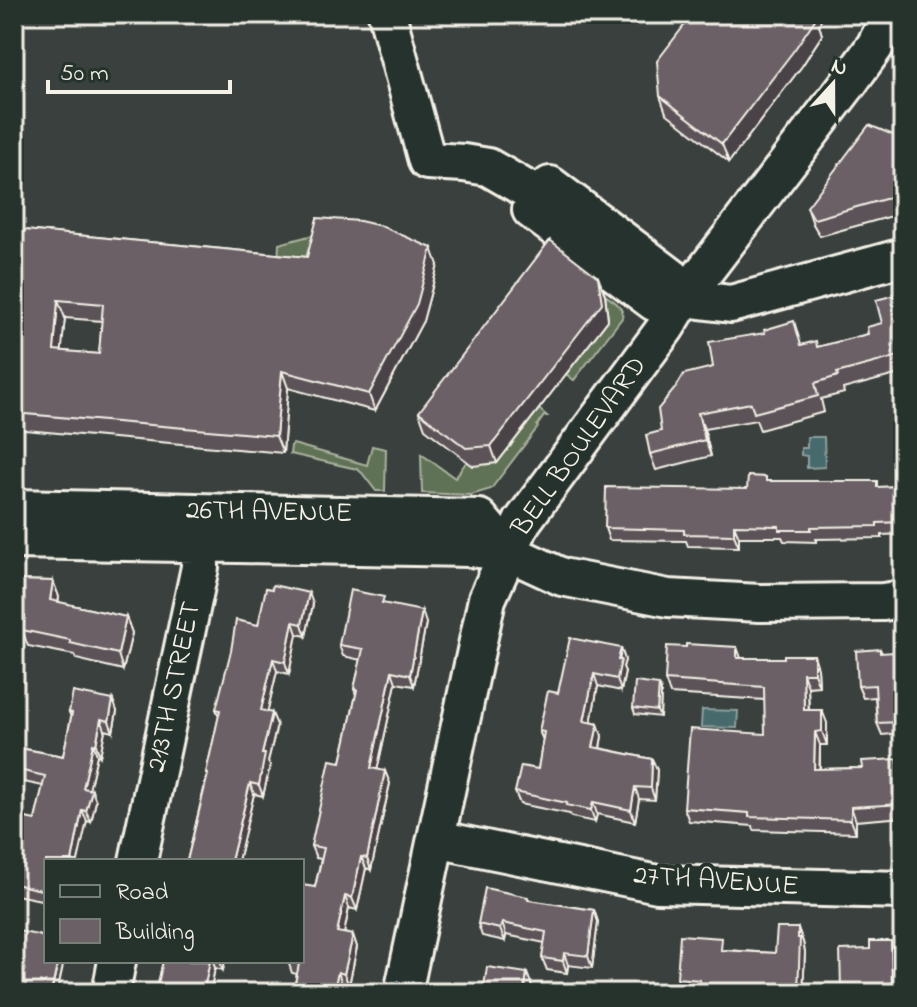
<svg xmlns="http://www.w3.org/2000/svg" width="917" height="1007" font-family="'Indie Flower',sans-serif">
  <style>
    .green { fill: #617255; stroke: #aab29e; stroke-width: 2 }
    .water { fill: #476a6c; stroke: #8ca09e; stroke-width: 2 }
    .lines { fill: none; stroke-linecap: round; stroke-linejoin: round }
    .minor-casing { stroke: #f4f1e8; stroke-width: 42 }
    .minor { stroke: #26332d; stroke-width: 36 }
    .wall { fill: #5b5358; stroke: #f4f1e8; stroke-width: 2; fill-rule: evenodd }
    .shaded-wall { fill: #4a4347; stroke: #f4f1e8; stroke-width: 2 }
    .building { fill: #6a6066; stroke: #f4f1e8; stroke-width: 2; fill-rule: evenodd }
    .labels { text-anchor: middle; dominant-baseline: central; stroke-width: 8; stroke-linejoin: round; paint-order: stroke }
    .street-label { font-size: 28px; fill: #f4f1e8; stroke: #26332d }
  </style>
  <rect width="100%" height="100%" fill="#3a403e"/>
  <filter id="ink" filterUnits="userSpaceOnUse"><feTurbulence type="fractalNoise" baseFrequency=".0125" numOctaves="2"/><feDisplacementMap in="SourceGraphic" scale="16" xChannelSelector="R" yChannelSelector="G"/><feConvolveMatrix kernelMatrix="1 2 1 2 8 2 1 2 1" color-interpolation-filters="sRGB"/></filter>
  <g filter="url(#ink)">
    <path class="green" d="M313 235 304 264 278 262 279 244Z
      M605 295C613 301 625 306 622 318L574 380 566 374 608 320Z
      M539 409 547 416H544L537 426 538 427 491 489 471 495 422 493 421 454 455 478 467 461 497 463Z
      M293 444 367 465 372 446 386 449 385 491H376L362 473 357 469 290 454 291 446Z"/>
    <path class="water" d="M807 437H824L825 467 807 468V456L801 455V448H807Z
      M702 710 738 711 737 728 701 727Z"/>
    <g class="lines">
      <g class="minor-casing">
        <path id="minor" d="M387 14 427 161 464 163 488 167 540 197
          M550 185 673 278 684 298
          M531 210 654 302 684 298 731 304 903 257
          M14 508 479 518 508 552
          M14 540 470 548 508 552 562 577 668 598 760 603 883 602 903 599
          M436 839 658 884 903 890
          M138 861 200 567 199 521
          M111 993 117 961
          M403 993 487 599 522 522 666 327 684 298 850 81 875 46 891 14"/>
      </g>
      <use href="#minor" class="minor"/>
    </g>
    <path class="wall" d="M819 25 822 35 802 66 729 162 666 113 660 96Z
      M903 139V213L820 236 813 224 807 207Z
      M14 229 307 257 438 265 423 321 375 411 288 388 283 453 14 429ZM65 318 102 321 99 354 61 351Z
      M598 277 605 295 608 320 497 463 473 466 425 429 419 412Z
      M903 293V373L843 389 844 393 821 399 824 412 760 430 756 420 704 429 711 456 656 470 650 454 661 431 713 367 802 345 818 347 868 334 882 323Z
      M768 481 879 487 903 486V534L882 535V538L816 539V542L784 541 782 537H739V547L688 546 686 541 609 540 605 528 747 489Z
      M14 580 53 581 59 597 58 602 126 617 132 633 123 670 76 659 74 655 28 646 22 630 14 628Z
      M313 604 306 636 297 634 289 674 277 671 267 712 277 725 268 761 270 766 263 796 254 794 238 861H187L207 776 206 773 219 716 216 709 258 625Z
      M386 604 426 623 414 686 396 683 377 770 390 783 371 870 366 868 357 910 349 908 344 933 353 935 357 947 349 985 342 984 340 993H293L297 974 292 973 288 961 315 887 321 859 316 858 311 846 341 762 356 695 354 689 361 660 343 656 339 645Z
      M686 647H737L741 658 818 668 819 686 808 687 809 710 827 723V745H820V769L863 768 903 763V817L856 821V833L754 830 753 826 689 821 684 808 765 734V700L670 694 665 680Z
      M621 648 625 660 623 667 625 672 621 691 598 686 591 722 598 724 602 736 600 748 652 759 657 770 655 800 639 799 635 822 597 814 595 822 571 817 570 814 520 804 515 792 538 769 543 740 539 731 558 693Z
      M880 649 882 653 899 664 903 733 882 735 877 723 875 697 863 698 858 686Z
      M661 691 660 717 635 714 633 708Z
      M117 711 113 732 105 730 100 756 97 755 89 789 96 801 91 822 87 821 46 861V901L16 895 14 890V873L17 859 14 851V822L20 823 35 820 43 786 14 780V747L63 756 71 718 69 712Z
      M529 900 594 910 598 922 592 968 568 965 567 973 547 970 542 958 545 943 506 935 505 941 482 936 478 924Z
      M798 928 803 942 805 952 803 993H701L682 992 677 978 726 950 775 953Z
      M891 941 895 952 896 993H843L841 988 870 949Z
      M163 961H225L223 970 215 968 210 993H156Z"/>
    <path class="shaded-wall" d="M811 14H823L819 25 822 35 802 66 729 162 722 144Z
      M432 248 438 265 423 321 375 411 369 394Z
      M598 277 605 295 608 320 497 463 491 446Z
      M58 300 65 318 60 367 54 350Z
      M282 371 288 388 283 453 276 436Z
      M698 413 704 429 711 456 705 440Z
      M734 525 739 537V547L734 535Z
      M53 581 59 597 56 616 50 600Z
      M309 593 313 604 306 636 302 624Z
      M422 611 426 623 414 686 410 675Z
      M126 617 132 633 123 670 118 654Z
      M293 622 297 634 289 674 285 662Z
      M621 648 625 660 623 667 625 672 621 691 617 679Z
      M895 652 899 664 903 730 900 722Z
      M814 655 818 668 819 686 814 673Z
      M273 659 277 671 265 722 261 710Z
      M392 671 396 683 375 780 371 768Z
      M803 673 808 687 809 723 804 710Z
      M594 674 598 686 589 733 584 721Z
      M659 685 661 691 660 717 657 711Z
      M113 700 117 711 113 732 109 721Z
      M822 710 827 723V745L822 731Z
      M272 713 277 725 268 761 270 766 263 796 259 785 262 754Z
      M101 719 105 730 100 756 96 745Z
      M598 724 602 736 598 759 593 747Z
      M815 732 820 745 819 782 814 769Z
      M93 744 97 755 87 799 83 788Z
      M652 759 657 770 655 800 651 788Z
      M385 771 390 783 371 870 367 858Z
      M250 783 254 794 238 861H231Z
      M635 787 639 799 635 822 631 810Z
      M92 790 96 801 91 822 86 811Z
      M593 802 597 814 595 822 591 810Z
      M851 807 856 821V833L851 820Z
      M82 810 87 821 78 861H72Z
      M361 857 366 868 357 910 352 898Z
      M345 896 349 908 342 944 337 932Z
      M594 910 598 922 592 968 588 956Z
      M502 923 506 935 505 941 500 929Z
      M798 928 803 942 805 952 803 993H798Z
      M353 935 357 947 349 985 344 974Z
      M891 941 895 952 896 993H894L892 987Z
      M564 953 568 965 567 973 563 961Z
      M58 961H64L57 993H51Z
      M210 961H213L215 968 210 993H203Z
      M220 961H225L223 970Z
      M338 972 342 984 340 993H333Z
      M527 973 532 986 531 993H524Z"/>
    <path class="building" d="M693 14H811L816 18 795 49 722 144 660 96 657 61Z
      M869 125 903 139V194L814 219 807 207Z
      M317 218 360 221 381 226 432 248 417 304 369 394 282 371 276 436 14 413V229L307 257ZM58 300 103 304 99 354 54 350Z
      M550 240 598 277 602 303 491 446 466 448 419 412Z
      M903 293V355L837 373 838 376 815 383 818 396 754 413 751 403 698 413 705 440 650 454 646 435 661 431 658 409 677 386 684 374 713 367 709 342 765 333 764 330 794 321 801 345 816 341 817 347 868 334 867 327 882 323 876 300Z
      M748 476 766 477V481H877V487L903 486V522L877 523V526L811 527V530H779V526L734 525V535L684 534V530L605 528 606 487 747 489Z
      M14 580 53 581 50 600 126 617 118 654 70 643V640L22 630 25 616 14 614Z
      M273 585 309 593 302 624 293 622 285 662 273 659 261 710 272 713 262 754H265L259 785 250 783 231 861 223 860V861H187L208 774 206 773 220 710 216 709 231 651 236 620 258 625 266 588 272 589Z
      M350 590 384 597 382 603 422 611 410 675 392 671 371 768 385 771 367 858 361 857 352 898 345 896 337 932 353 935 344 974 338 972 333 993H293L299 964 288 961H302V885L315 887 324 848 311 846 330 760 341 762 357 690 354 689 363 649 339 645Z
      M570 638 621 648 618 660H621L617 679 594 674 584 721 598 724 593 747 652 759 651 788 635 787 631 810 593 802 591 810 566 805 567 803 515 792 521 766 538 769 544 732 539 731 548 691 558 693Z
      M686 644 737 647V658H784V655H814V673H803L804 710H822V731L815 732 814 769 863 768 862 761 898 759V763H903V804L851 807V820L749 817V813L684 808 690 729 765 734 764 687 665 680 667 646 686 647Z
      M880 649V653L895 652 900 722 877 723 875 685 858 686 856 651Z
      M635 682 659 685 657 711 633 708Z
      M73 692 113 700 109 721 101 719 96 745 93 744 83 788 92 790 86 811 82 810 72 861H46V891L14 884V873L18 852 14 851 17 841H14V822L20 823 21 817 35 820 45 776 14 769V747L63 756 72 713 69 712Z
      M485 888 528 897V900L594 910 588 956 564 953 563 961 542 958 546 932 502 923 500 929 478 924Z
      M777 928H798V938H800L798 993H754V987L700 983V980L677 978 680 935 722 938 721 950 775 953Z
      M14 930 46 937V961H58L51 993H14Z
      M870 941H891L892 987 841 988 840 950 870 949Z
      M163 961H210L203 993H156Z
      M487 967 527 973 524 993H483Z"/>
  </g>
  <g class="labels">
    <g class="street-label">
      <text transform="translate(580 447) rotate(-55)">BELL BOULEVARD</text>
      <text transform="translate(269 513) rotate(1)">26TH AVENUE</text>
      <text transform="translate(175 687) rotate(-78)">213TH STREET</text>
      <text transform="translate(716 882) rotate(4)">27TH AVENUE</text>
    </g>
  </g>
  <rect width="917" height="1007" fill="none" stroke="#26332d" stroke-width="48"/>
  <rect x="24" y="24" width="869" height="959" fill="none" stroke="#f4f1e8" stroke-width="3" filter="url(#ink)"/>
  <rect x="44" y="859" width="260" height="104" fill="#26332d" stroke="#787f78" stroke-width="2"/>
  <rect x="60" y="885" width="40" height="12" fill="#26332d" stroke="#787f78" stroke-width="2"/>
  <text x="116" y="899" font-size="24" fill="#f4f1e8">Road</text>
  <rect x="60" y="919" width="40" height="24" fill="#6a6066" stroke="#787f78" stroke-width="2"/>
  <text x="116" y="939" font-size="24" fill="#f4f1e8">Building</text>
  <g transform="translate(833 84) rotate(21)" stroke="#26332d" stroke-width="6" paint-order="stroke">
  <path d="M0-6L14 30L0 20L-14 30Z" fill="#f4f1e8"/>
  <text y="-12" font-size="22" font-weight="bold" text-anchor="middle" fill="#f4f1e8">N</text>
  </g>
  <path d="M48 80v12h182v-12" fill="none" stroke="#f4f1e8" stroke-width="4"/>
  <text x="60" y="80" font-size="24" fill="#f4f1e8" stroke="#26332d" stroke-width="6" paint-order="stroke">50 m</text>
</svg>
